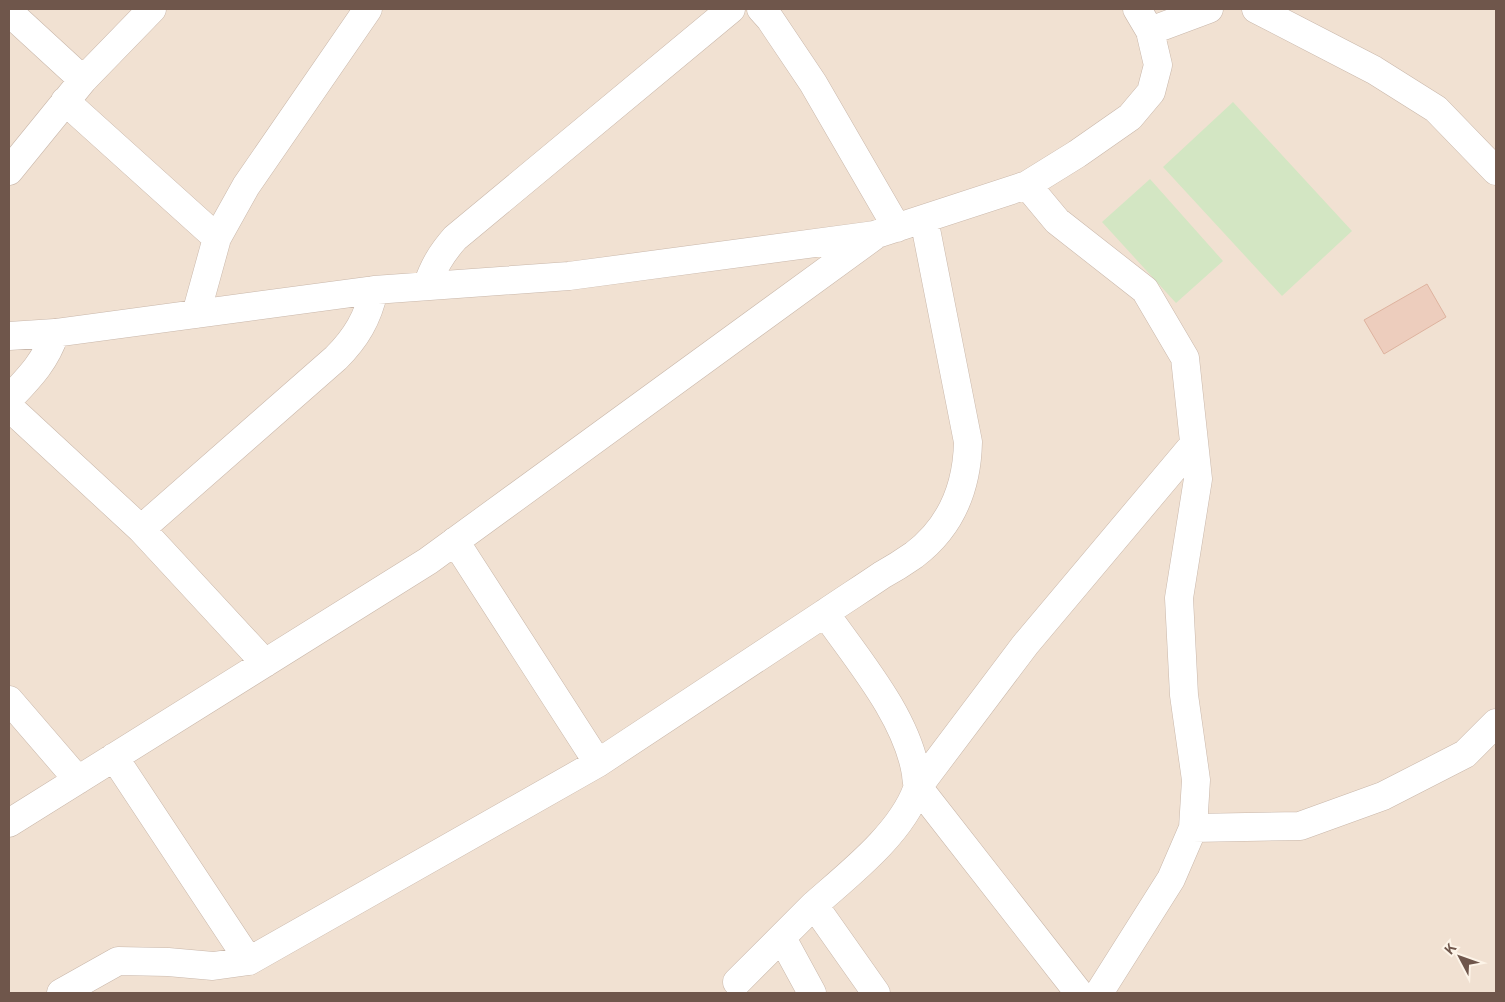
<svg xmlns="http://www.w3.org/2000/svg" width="1505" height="1002" font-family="Overpass,sans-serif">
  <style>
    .residential { fill: #f1e1d2 }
    .green { fill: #d3e6c3 }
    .building { fill: #edcdbd; stroke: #deb39f }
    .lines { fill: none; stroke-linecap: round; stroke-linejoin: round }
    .minor-casing { stroke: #c9b7aa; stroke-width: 29 }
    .minor { stroke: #fff; stroke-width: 28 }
  </style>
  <rect width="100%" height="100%" fill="#faf0e3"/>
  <path class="residential" d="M9 9H1496V993H9Z"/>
  <path class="green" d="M1233 102 1352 231 1282 296 1163 167Z
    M1150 179 1223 261 1176 303 1102 222Z"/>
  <path class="building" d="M1427 284 1446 317 1384 354 1364 320Z"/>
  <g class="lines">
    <g class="minor-casing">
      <path id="minor" d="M761 9 770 19 813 83 897 228
        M1256 9 1374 70 1436 109 1496 171
        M9 12 83 80
        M1150 31 1209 9
        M65 101 217 238
        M9 171 83 80 152 9
        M1027 185 1057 221 1145 290 1185 358 1198 479 1179 598 1184 695 1196 780 1193 828 1171 879 1099 993
        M427 286C434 266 441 254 455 238L731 9
        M196 314 217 238 246 186 368 9
        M9 336 55 333 374 290 569 276 875 235
        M9 399C29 378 46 361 55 333
        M9 407 141 529 265 663
        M141 529 336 358C356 338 368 318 374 290
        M455 541 598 763
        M825 613C844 600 863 588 882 575 893 569 904 562 914 555 951 527 967 487 968 442L924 219
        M9 700 78 780
        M114 757 249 961
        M9 823 428 561 877 234 1027 185 1077 154 1130 117 1151 92 1158 65 1150 31 1137 9
        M1193 828 1300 826 1383 796 1465 754 1496 723
        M782 938 812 993
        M737 982 814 905
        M61 993 118 961 168 962 213 966 249 961 598 763 825 613C858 660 907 717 916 774 916 779 918 784 917 789 901 834 849 874 814 905L876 993
        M1079 993 918 787 1025 645 1194 444"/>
    </g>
    <use href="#minor" class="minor"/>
  </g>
  <rect width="1505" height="1002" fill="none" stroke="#6f564b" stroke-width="20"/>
  <g transform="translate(1460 957) rotate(311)" stroke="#fdf4e8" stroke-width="4" paint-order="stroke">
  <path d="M0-4L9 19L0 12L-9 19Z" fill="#6f564b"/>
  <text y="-8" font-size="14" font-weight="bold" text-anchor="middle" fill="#6f564b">K</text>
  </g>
</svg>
